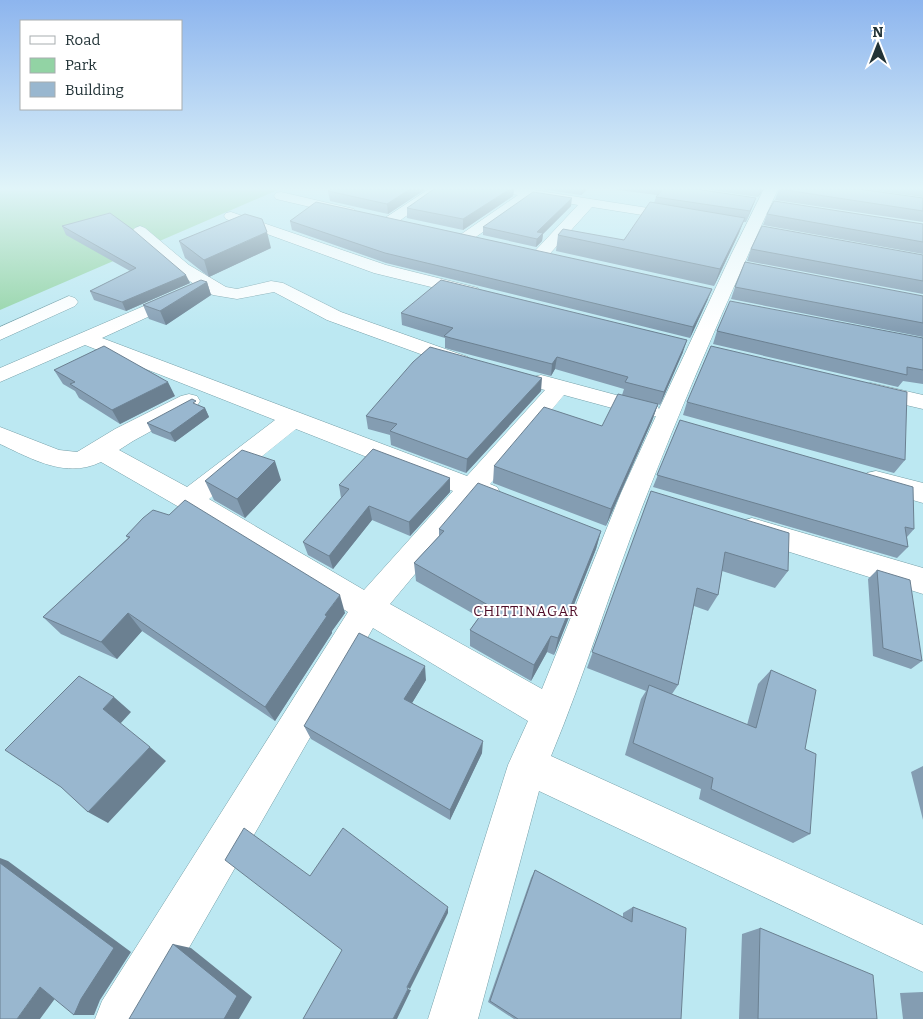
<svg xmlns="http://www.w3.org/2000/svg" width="923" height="1019" font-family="Bitter,serif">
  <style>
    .green { fill: #92d3a4 }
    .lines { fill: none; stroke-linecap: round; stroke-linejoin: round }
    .minor-casing { stroke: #76a0a9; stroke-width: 1 }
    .minor { fill: #fff; fill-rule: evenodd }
    .wall { fill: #849db2 }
    .shaded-wall { fill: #6b8091 }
    .building { fill: #99b7cf; stroke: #6b8091 }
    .labels { text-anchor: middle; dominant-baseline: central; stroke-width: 4; stroke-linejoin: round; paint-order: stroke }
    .neighbourhood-label { font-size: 14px; letter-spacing: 1px; fill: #4e0b26; stroke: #fff }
  </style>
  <rect width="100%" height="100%" fill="#bce8f2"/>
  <path class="green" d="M0 189H280L0 310Z"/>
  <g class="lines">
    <g class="minor-casing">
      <path id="minor" d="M429 189H444L395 224H385L383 221 385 218Z
        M498 189H527L680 213 685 214 687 217 685 220 680 221 592 207 546 258H534L532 255 534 252 578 205 533 197 470 241H460L457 238 460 235 518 195 500 192Z
        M764 189H778C732 289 688 390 648 492 613 579 587 670 551 756L923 925V972L539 791 478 1019H428L508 765 528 721 373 628 148 1019H95L102 1001 348 612 179 507 101 462C66 479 32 459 0 444V427L59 450 77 452 115 429 181 396 189 394 197 396 200 401 197 406 133 441 119 450 187 487 275 420 85 345 0 382V368L181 290 187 291 190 295 187 299 102 338 467 476 545 390 533 387 530 382 533 377 541 375 549 377 657 406 659 409 731 255ZM564 395 649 418 656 416 621 493 542 689 390 604 477 500 488 504 497 501 501 494 497 487 490 484ZM296 429 453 491 364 590 209 499Z
        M281 192 354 209 356 212 354 215 349 216 276 199 274 196 276 193Z
        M231 212 386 265 478 288 481 292 478 296 472 297 374 273 226 219 224 216 226 213Z
        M140 226 145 228 189 265 226 287 237 289 271 281 283 283 341 312 468 357 471 361 468 365 461 367 437 360 327 320 274 292 237 299 213 295 201 289 177 272 135 234 132 231 135 228Z
        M69 296 75 298 78 302 75 306 0 340V327Z
        M871 383 923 395V409L863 395 860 390 863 385Z
        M876 471 923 483V503L867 487 863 480 867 473Z
        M752 518 923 568V594L742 537 738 529 742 521Z"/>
    </g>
    <use href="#minor" class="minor"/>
  </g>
  <path class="wall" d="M426 189 388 214 330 201 328 191Z
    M434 189H514L513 196 463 230 407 218V208Z
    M539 189H588L581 195Z
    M610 189H696L756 198 746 222H743L739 233 714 286 556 251 558 235 624 240 654 203 656 197 657 195Z
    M703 189H764L758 197Z
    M778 189H859L923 198V222L775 200 779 189Z
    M863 189H923V197Z
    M571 206 543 234 542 241 536 247 483 235V227Z
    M767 214 923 224V254L763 225Z
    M290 221 708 299 690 338 386 263 292 230Z
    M62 226 190 283 126 311 94 300 90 291 130 271 66 235Z
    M179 241 271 248 209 277 185 258Z
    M751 249 923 255V294L747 261Z
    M207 282 211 295 166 325 149 319 143 305Z
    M735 287 923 296V337L731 299Z
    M401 313 683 352 660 405 658 404 652 421 606 526 493 483 494 466 602 426 622 395 624 389 555 369 551 376 452 350 445 348V338L402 325Z
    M717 331 923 338V384L903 381 898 387 713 344Z
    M54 370 175 396 120 424 79 398 75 391 63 384Z
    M541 391 466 473 391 445 390 435 368 429 366 416Z
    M687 402 905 460 894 473 683 415Z
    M198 405 205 408 209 417 175 442 152 433 147 423Z
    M680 420 914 529 907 537 908 547 897 558 653 487Z
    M281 480 245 518 214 500 205 481Z
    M339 485 450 492 410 536 372 520 333 569 308 555 303 542 341 498Z
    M651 491 788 571 775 588 722 571 718 595 708 611 694 606 678 685 672 694 747 725 758 684 771 670 805 749 810 834 793 843 699 799 701 789 625 755 641 699 646 691 587 668Z
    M439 529 601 531 596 549 554 655 547 652 531 681 470 646V630L479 617 416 581 414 563 439 536Z
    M126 536 345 613 332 631V633L275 721 142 631 117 659 61 634 43 617 128 538Z
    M877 570 922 661 911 669 873 656 868 579Z
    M426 680 412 703 482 753 450 820 311 739 304 726Z
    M923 766V820L911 772Z
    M535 870 623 918V913L633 907 681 1019H514L488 1002 531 878Z
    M760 928 877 1019H739L742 934Z
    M923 992V1019H903L900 993Z"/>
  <path class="shaded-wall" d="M410 189H426L388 214 387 204Z
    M510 189H514L513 196 463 230V219Z
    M582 189H588L581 195Z
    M761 189H764L758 197Z
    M572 198 571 206 543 234 542 241 536 247 537 232Z
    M756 198 752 208 746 222 750 211Z
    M745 218 739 233 714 286 720 269Z
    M267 232 271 248 209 277 204 260Z
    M186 275 190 283 126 311 122 302Z
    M207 282 211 295 166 325 160 311Z
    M712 289 708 299 690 338 693 327Z
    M687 340 683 352 660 405 664 392Z
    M557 357 555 369 551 376 552 364Z
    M542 378 541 391 466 473 467 459Z
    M168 382 175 396 120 424 112 410Z
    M658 404 652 421 606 526 611 509Z
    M205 408 209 417 175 442 170 433Z
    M275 461 281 480 245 518 237 499Z
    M450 478V492L410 536 409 522Z
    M369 506 372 520 333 569 329 556Z
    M601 531 596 549 554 655 558 638Z
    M340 595 345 613 332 631V633L275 721 265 707 325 615Z
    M128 613 142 631 117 659 101 642Z
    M551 636 547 652 531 681 534 665Z
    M425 666 426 680 406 713 404 699Z
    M114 697 131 712 120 724 103 709Z
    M483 741 482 753 450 820V810Z
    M150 747 166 761 108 823 88 812Z
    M0 858 8 861 131 952 100 1000 94 1015H74L0 863Z
    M448 907V913L410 989 407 987Z
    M173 944 191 948 252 997 239 1019H224Z
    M40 987 62 989 40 1019H17Z
    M408 989 411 990 397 1019H393Z"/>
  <path class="building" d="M331 189H410L387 204 328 191Z
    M434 189H510L463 219 407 208Z
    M663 189H696L756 198 750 211 656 197Z
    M779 189H859L923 198V211Z
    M533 192 572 198 537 232 543 233 537 239 483 227Z
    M774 201 923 224V242L767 214Z
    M316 202 712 289 693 327 385 253 290 221Z
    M650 202 745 218 720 269 558 235 563 229 624 240Z
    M110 213 132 229 186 275 122 302 90 291 136 268 62 226Z
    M245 214 262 219 267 232 204 260 179 241Z
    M762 226 923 255V281L751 249Z
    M745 262 923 296V323L735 287Z
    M201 280 207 282 160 311 143 305Z
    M441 280 687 340 664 392 625 382 628 377 557 357 552 364 451 338 444 336 453 328 401 313Z
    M730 301 923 338V370L907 367V375L717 331Z
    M104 346 168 382 112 410 70 384 75 382 54 370Z
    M711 346 907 392 905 460 687 402Z
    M430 347 542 378 467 459 390 431 397 424 366 416 413 362Z
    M618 394 658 404 611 509 494 466 544 407 602 426Z
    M192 399 196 401 193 403 205 408 170 433 147 423Z
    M680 420 913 487 914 529 905 527 908 547 657 475Z
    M373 449 450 478 409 522 369 506 329 556 303 542 349 489 339 485Z
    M242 450 275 461 237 499 205 481Z
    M478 483 601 531 558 638 551 636 534 665 470 630 488 605 414 563 444 531 439 529Z
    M651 491 789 533 788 571 725 552 718 595 697 588 678 685 592 652Z
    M185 500 340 595 325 615 327 616 265 707 128 613 101 642 43 617 130 537 126 536 143 518 153 510 169 515Z
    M877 570 910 580 922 661 883 648Z
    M359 633 425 666 404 699 483 741 450 810 304 726Z
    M771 670 816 690 805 749 816 754 810 834 711 789 713 778 633 743 649 685 756 728Z
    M79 676 114 697 103 709 150 747 88 812 61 787 5 750Z
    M244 828 310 876 343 828 448 907 407 987 408 989 393 1019H303L342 950 225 860Z
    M0 863 114 948 81 999 74 1015 40 987 17 1019H0Z
    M535 870 632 922 633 907 686 928 681 1019H518L490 1001Z
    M760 928 873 975 877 1019H758Z
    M173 944 237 996 224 1019H129Z"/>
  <linearGradient id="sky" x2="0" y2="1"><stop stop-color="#8db5ee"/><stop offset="0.57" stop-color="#e1f5f9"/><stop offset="1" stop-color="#e1f5f9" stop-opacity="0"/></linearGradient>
  <rect width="923" height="331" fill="url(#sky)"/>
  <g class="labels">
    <g class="neighbourhood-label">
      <text x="526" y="611">CHITTINAGAR</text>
    </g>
  </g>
  <rect x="20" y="20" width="162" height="90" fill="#ffffff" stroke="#a7adaf"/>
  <rect x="30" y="36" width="25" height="8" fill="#ffffff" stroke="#a7adaf"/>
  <text x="65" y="45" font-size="15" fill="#223337">Road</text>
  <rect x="30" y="58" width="25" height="15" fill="#92d3a4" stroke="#a7adaf"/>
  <text x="65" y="70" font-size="15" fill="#223337">Park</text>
  <rect x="30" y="82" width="25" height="15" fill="#99b7cf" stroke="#a7adaf"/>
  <text x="65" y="95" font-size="15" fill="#223337">Building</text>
  <g transform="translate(878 45)" stroke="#ffffff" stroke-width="4" paint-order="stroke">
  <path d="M0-4L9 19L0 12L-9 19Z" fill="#223337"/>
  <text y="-8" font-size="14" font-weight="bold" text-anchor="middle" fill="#223337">N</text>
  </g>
</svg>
